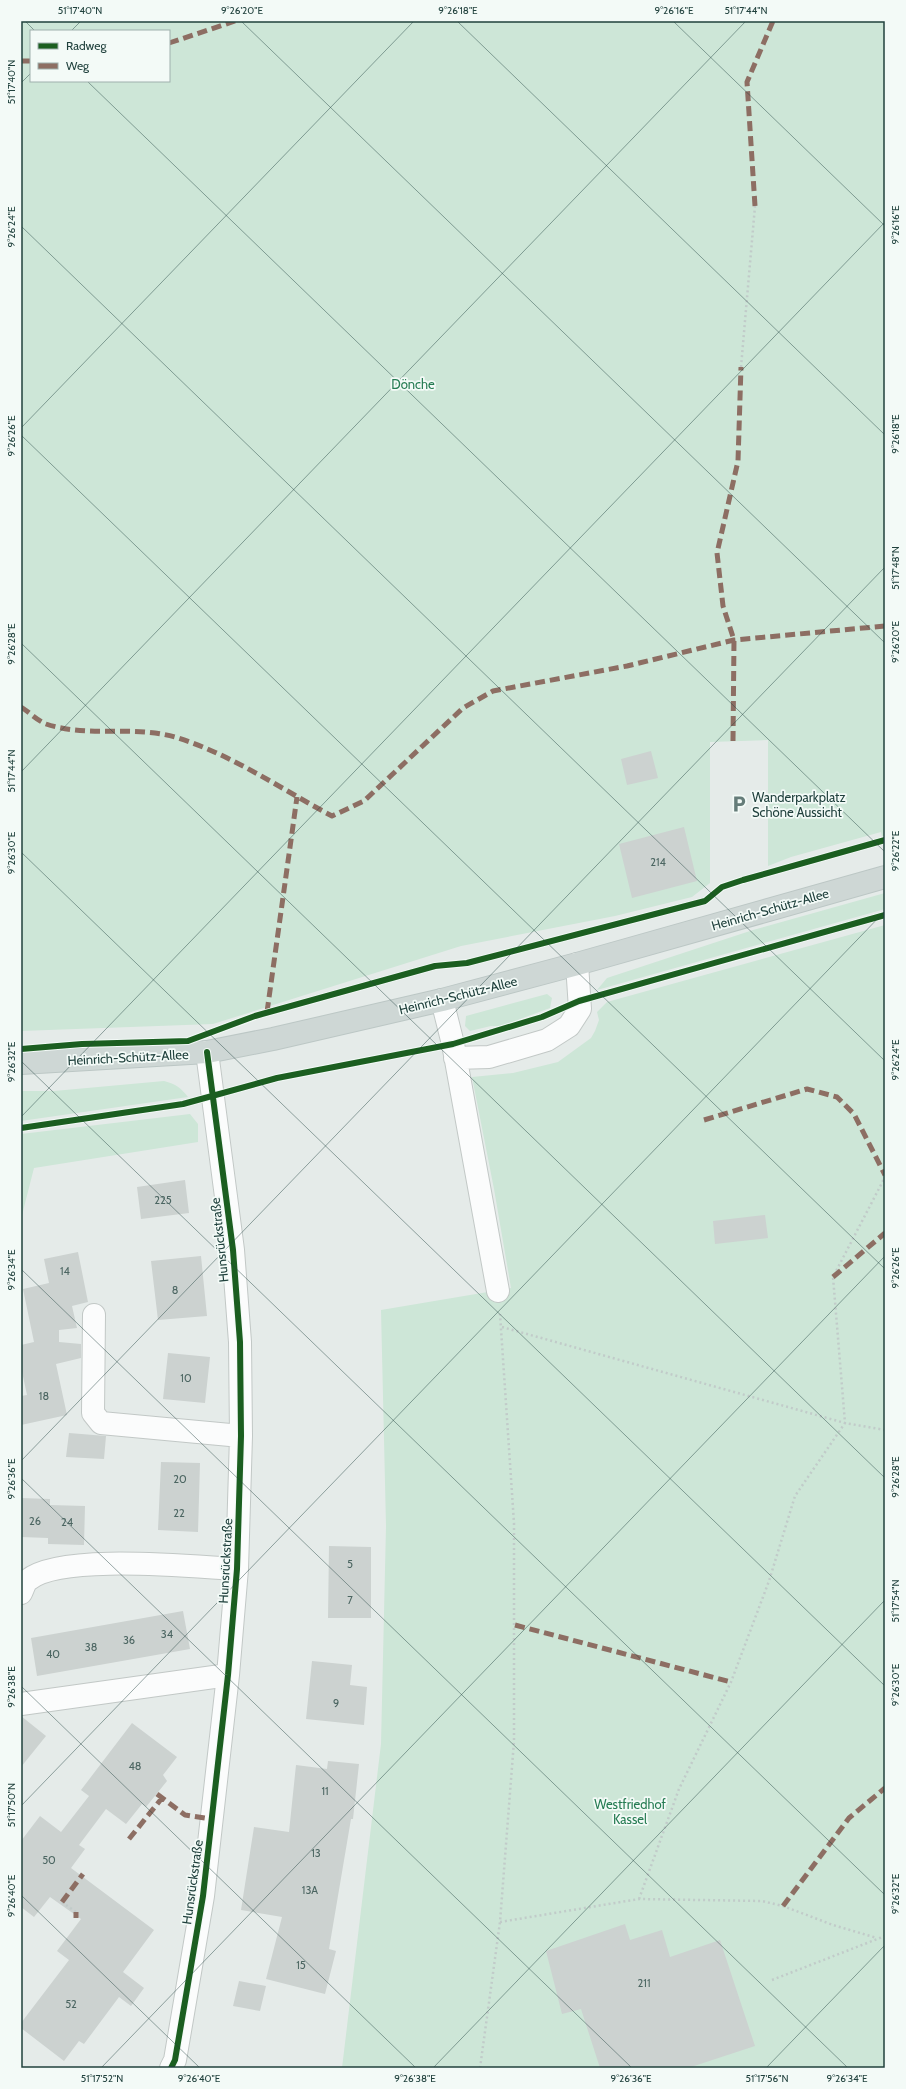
<svg xmlns="http://www.w3.org/2000/svg" width="906" height="2089" font-family="Cabin,sans-serif">
  <style>
    .green { fill: #cde6d7; fill-rule: evenodd }
    .building { fill: #ccd2d0 }
    .lines { fill: none; stroke-linecap: round; stroke-linejoin: round }
    .minor-casing { stroke: #c2c8c6; stroke-width: 24 }
    .major-casing { stroke: #bcc7c5; stroke-width: 24 }
    .path { stroke: #c1cbc9; stroke-width: 2.5; stroke-dasharray: 2 3; stroke-linecap: butt }
    .minor { stroke: #fbfcfc; stroke-width: 22 }
    .major { stroke: #ced7d5; stroke-width: 22 }
    .quiet { stroke: #8d6e63; stroke-width: 5; stroke-dasharray: 10 5; stroke-linecap: butt }
    .cycleway-casing { stroke: #f3faf7; stroke-width: 8 }
    .cycleway { stroke: #1b5e20; stroke-width: 6 }
    .ticks { fill: none; stroke: #20413d; stroke-width: 1; stroke-opacity: 0.45 }
    .labels { text-anchor: middle; dominant-baseline: central; stroke-width: 3.5; stroke-linejoin: round; paint-order: stroke }
    .number-label { font-size: 11px; fill: #4c6662 }
    .park-label { font-size: 13px; fill: #267c53; stroke: #f3faf7 }
    .poi-label { font-size: 13px; fill: #20413d; stroke: #f3faf7; text-anchor: start }
    .street-label { font-size: 13px; fill: #20413d; stroke: #f3faf7 }
    .neatline { fill: none; stroke: #20413d; stroke-width: 1.5 }
    .ticks-label { font-size: 10px; text-anchor: middle; fill: #20413d }
  </style>
  <rect width="100%" height="100%" fill="#e5ebe9"/>
  <path class="green" d="M21 21H885V836L882 837 881 832 791 857 768 866V740L710 742V883L692 897 615 916 461 946 213 1024 21 1031ZM31 31H169V81H31Z
    M885 893V909L597 990 607 978 753 930Z
    M885 925V2068H342L381 1744 386 1526 381 1310 511 1288 494 1189 472 1077 513 1073 558 1062 591 1038 595 1031 599 1020 597 1012 607 1002Z
    M547 994 552 998 550 1008 501 1026H491L470 1031 465 1026 466 1016Z
    M164 1081C176 1084 181 1088 188 1097L21 1121V1091H54Z
    M190 1114 198 1124V1142L34 1168 21 1219V1134Z"/>
  <path class="building" d="M651 751 658 778 627 785 621 759Z
    M684 827 697 881 632 898 619 844Z
    M185 1180 189 1213 141 1219 137 1187Z
    M765 1215 768 1238 715 1244 713 1221Z
    M78 1252 88 1302 72 1306 77 1328 59 1330V1342L81 1344V1358L56 1364 67 1415 21 1425V1396L27 1395 21 1367V1345L34 1342 23 1289 49 1283 44 1259Z
    M201 1256 207 1316 158 1320 151 1261Z
    M168 1353 210 1357 205 1403 163 1399Z
    M69 1433 106 1436 104 1459 66 1457Z
    M161 1462 200 1463 198 1532 158 1530Z
    M21 1498 50 1499V1505L85 1506 84 1545 48 1544V1538L21 1537Z
    M329 1546 371 1547V1618H328Z
    M183 1611 190 1649 37 1676 31 1638Z
    M312 1661 352 1665 350 1685 367 1687 364 1725 306 1719Z
    M21 1716 46 1736 21 1767Z
    M132 1723 177 1757 163 1775 167 1781 146 1807 142 1804 126 1824 106 1809 79 1845 85 1849 71 1868 154 1930 123 1972 144 1988 131 2006 119 1997 84 2044 79 2041 64 2061 21 2028V2023L69 1960 57 1951 81 1919 50 1897 34 1917 21 1907V1841L40 1816 61 1832 89 1796 81 1790Z
    M328 1761 359 1764 353 1819H351L329 1949 336 1951 325 1994 266 1979 282 1917 241 1910 254 1827 289 1832 296 1765 327 1769Z
    M625 1924 630 1940 662 1930 670 1957 720 1940 755 2046 688 2068H600L581 2009 562 2014 546 1951Z
    M239 1981 266 1986 260 2011 233 2006Z"/>
  <g class="lines">
    <g class="minor-casing">
      <path id="minor" d="M442 1000 453 1044 498 1291
        M455 1058 489 1057 547 1040 569 1026 580 1009 577 964
        M94 1315 93 1413 101 1423 241 1436
        M21 1593C23 1589 25 1582 28 1580 60 1553 194 1567 237 1569
        M21 1704 228 1675
        M171 2068 175 2060 203 1896 228 1675 237 1569 241 1436 240 1342 233 1250 207 1052"/>
    </g>
    <g class="major-casing">
      <path id="major" d="M21 1063 207 1052 273 1039 442 1000 577 964 885 877"/>
    </g>
    <path class="path" d="M741 367 755 206
      M703 901 722 887 743 880 885 840
      M603 995 885 915
      M254 1016 435 966 467 963 683 907
      M235 1089 277 1078 430 1049
      M21 1128 189 1103
      M502 1327 845 1423 885 1430
      M639 1899 679 1789 731 1682 769 1581 795 1496 845 1423 833 1277 885 1177
      M62 1902 76 1912
      M500 1922 639 1899 762 1901 783 1906 833 1925 877 1938
      M772 1980 885 1936
      M480 2068 500 1922 514 1741V1523L500 1314"/>
    <use href="#minor" class="minor"/>
    <use href="#major" class="major"/>
    <path class="quiet" d="M169 43 235 21
      M21 61H31
      M755 206 747 82 773 21
      M21 707C29 712 38 721 46 724 88 738 132 725 175 737 231 754 281 789 332 816L364 801 463 708 493 691 627 666 734 640 885 626
      M733 741 734 640 723 606 717 553 738 461 741 367
      M267 1012 297 797
      M704 1120 807 1089 837 1097 854 1114 885 1175
      M833 1277 885 1233
      M515 1625 731 1682
      M157 1794 185 1815 211 1819
      M129 1839 162 1798
      M62 1902 83 1874
      M783 1906 849 1818 885 1788
      M76 1918V1912"/>
    <g class="cycleway-casing">
      <path id="cycleway" d="M21 1049 82 1044 188 1041 255 1016 435 966 467 963 705 901 722 887 743 880 885 840
        M21 1128 183 1104 277 1078 453 1044 542 1017 579 1001 885 915
        M171 2068 175 2060 203 1896 228 1675 237 1569 241 1436 240 1342 233 1250 207 1052"/>
    </g>
    <use href="#cycleway" class="cycleway"/>
  </g>
  <path class="ticks" d="M25 21 35 31M241 21 885 643M457 21 885 435M673 21 885 226M71 31 81 21M87 81 885 852M21 83 31 73M21 226 885 1061M21 428 414 21M21 435 885 1269M21 643 885 1478M21 772 746 21M21 852 885 1686M21 1061 885 1895M21 1117 885 222M21 1269 848 2068M21 1461 885 567M21 1478 632 2068M21 1686 416 2068M21 1806 885 911M21 1895 200 2068M101 2068 885 1256M433 2068 885 1600M766 2068 885 1945"/>
  <defs>
    <g id="parking-bare" transform="scale(1.38)"><path d="M-3.5-5.5H1a3.5 3.5 0 0 1 0 7H-1V5.5H-3.5ZM-1-3.4V-.6H.8a1.4 1.4 0 0 0 0-2.8Z" fill="#657c79" stroke="#f3faf7" stroke-width="2.5" paint-order="stroke"/></g>
  </defs>
  <g fill-rule="evenodd">
    <use href="#parking-bare" x="739" y="804"/>
  </g>
  <g class="labels">
    <g class="number-label">
      <text x="658" y="862">214</text>
      <text x="163" y="1200">225</text>
      <text x="65" y="1271">14</text>
      <text x="175" y="1290">8</text>
      <text x="186" y="1378">10</text>
      <text x="44" y="1396">18</text>
      <text x="180" y="1479">20</text>
      <text x="179" y="1513">22</text>
      <text x="35" y="1521">26</text>
      <text x="67" y="1522">24</text>
      <text x="350" y="1564">5</text>
      <text x="350" y="1600">7</text>
      <text x="167" y="1634">34</text>
      <text x="129" y="1640">36</text>
      <text x="91" y="1647">38</text>
      <text x="53" y="1654">40</text>
      <text x="336" y="1703">9</text>
      <text x="135" y="1766">48</text>
      <text x="325" y="1791">11</text>
      <text x="316" y="1853">13</text>
      <text x="49" y="1860">50</text>
      <text x="310" y="1890">13A</text>
      <text x="301" y="1965">15</text>
      <text x="644" y="1983">211</text>
      <text x="71" y="2004">52</text>
    </g>
    <g class="park-label">
      <text x="413" y="384">Dönche</text>
      <text x="630" y="1804">Westfriedhof<tspan x="630" dy="15">Kassel</tspan></text>
    </g>
    <g class="poi-label">
      <text x="752" y="797">Wanderparkplatz<tspan x="752" dy="15">Schöne Aussicht</tspan></text>
    </g>
    <g class="street-label">
      <text transform="translate(770 909) rotate(-16)">Heinrich-Schütz-Allee</text>
      <text transform="translate(458 995) rotate(-14)">Heinrich-Schütz-Allee</text>
      <text transform="translate(128 1057) rotate(-3)">Heinrich-Schütz-Allee</text>
      <text transform="translate(219 1240) rotate(-96)">Hunsrückstraße</text>
      <text transform="translate(225 1561) rotate(-87)">Hunsrückstraße</text>
      <text transform="translate(192 1882) rotate(-82)">Hunsrückstraße</text>
    </g>
  </g>
  <rect width="906" height="2089" fill="none" stroke="#f3faf7" stroke-width="44"/>
  <rect x="30" y="30" width="140" height="52" fill="#f3faf7" stroke="#9fb0ad"/>
  <rect x="38" y="43" width="20" height="6" fill="#1b5e20" stroke="#9fb0ad"/>
  <text x="66" y="50" font-size="12" fill="#20413d">Radweg</text>
  <rect x="38" y="63" width="20" height="6" fill="#8d6e63" stroke="#9fb0ad"/>
  <text x="66" y="70" font-size="12" fill="#20413d">Weg</text>
  <rect x="22" y="22" width="862" height="2045" class="neatline"/>
  <g class="ticks-label">
    <text x="80" y="14">51°17'40"N</text>
    <text x="242" y="14">9°26'20"E</text>
    <text x="458" y="14">9°26'18"E</text>
    <text x="674" y="14">9°26'16"E</text>
    <text x="746" y="14">51°17'44"N</text>
    <text transform="translate(11 82) rotate(-90)" y="4">51°17'40"N</text>
    <text transform="translate(895 225) rotate(-90)" y="4">9°26'16"E</text>
    <text transform="translate(11 227) rotate(-90)" y="4">9°26'24"E</text>
    <text transform="translate(895 434) rotate(-90)" y="4">9°26'18"E</text>
    <text transform="translate(11 436) rotate(-90)" y="4">9°26'26"E</text>
    <text transform="translate(895 568) rotate(-90)" y="4">51°17'48"N</text>
    <text transform="translate(895 642) rotate(-90)" y="4">9°26'20"E</text>
    <text transform="translate(11 644) rotate(-90)" y="4">9°26'28"E</text>
    <text transform="translate(11 771) rotate(-90)" y="4">51°17'44"N</text>
    <text transform="translate(895 851) rotate(-90)" y="4">9°26'22"E</text>
    <text transform="translate(11 853) rotate(-90)" y="4">9°26'30"E</text>
    <text transform="translate(895 1060) rotate(-90)" y="4">9°26'24"E</text>
    <text transform="translate(11 1062) rotate(-90)" y="4">9°26'32"E</text>
    <text transform="translate(895 1268) rotate(-90)" y="4">9°26'26"E</text>
    <text transform="translate(11 1270) rotate(-90)" y="4">9°26'34"E</text>
    <text transform="translate(895 1477) rotate(-90)" y="4">9°26'28"E</text>
    <text transform="translate(11 1479) rotate(-90)" y="4">9°26'36"E</text>
    <text transform="translate(895 1601) rotate(-90)" y="4">51°17'54"N</text>
    <text transform="translate(895 1685) rotate(-90)" y="4">9°26'30"E</text>
    <text transform="translate(11 1687) rotate(-90)" y="4">9°26'38"E</text>
    <text transform="translate(11 1805) rotate(-90)" y="4">51°17'50"N</text>
    <text transform="translate(895 1894) rotate(-90)" y="4">9°26'32"E</text>
    <text transform="translate(11 1896) rotate(-90)" y="4">9°26'40"E</text>
    <text x="102" y="2082">51°17'52"N</text>
    <text x="199" y="2082">9°26'40"E</text>
    <text x="415" y="2082">9°26'38"E</text>
    <text x="631" y="2082">9°26'36"E</text>
    <text x="767" y="2082">51°17'56"N</text>
    <text x="847" y="2082">9°26'34"E</text>
  </g>
</svg>
